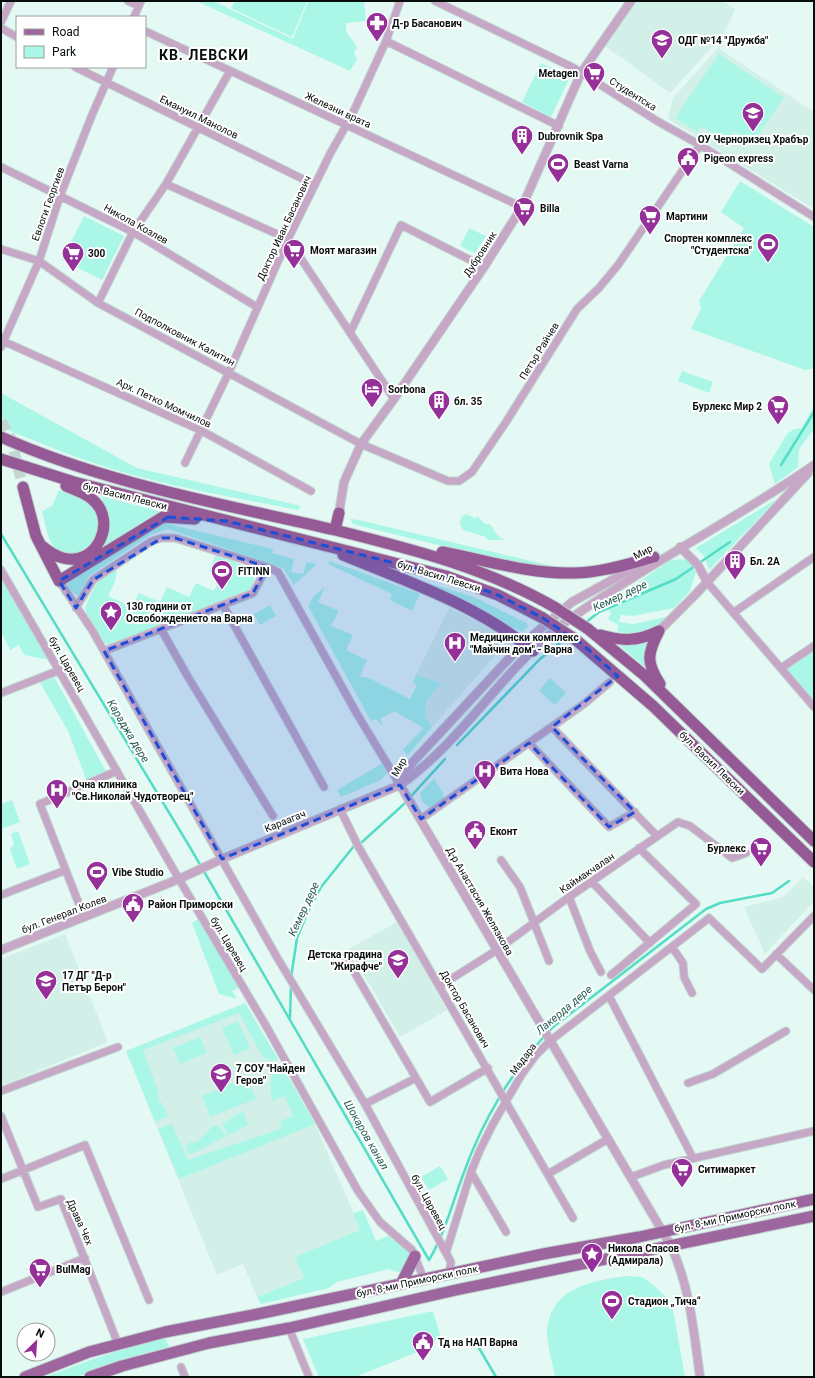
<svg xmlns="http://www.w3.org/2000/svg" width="815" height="1378" font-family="Roboto,sans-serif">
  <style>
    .built { fill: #d2efe8 }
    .green { fill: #aaf7e7 }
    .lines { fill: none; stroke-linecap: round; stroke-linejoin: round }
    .stream { stroke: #53ddc6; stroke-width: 2.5 }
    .trunk-tunnel { stroke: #c4d6d1; stroke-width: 11; stroke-dasharray: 11 5.5; stroke-linecap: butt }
    .minor-casing { stroke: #c1d3cf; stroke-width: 9 }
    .tertiary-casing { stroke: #c1d3cf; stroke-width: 10 }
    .primary-casing { stroke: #c1d3cf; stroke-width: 13 }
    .trunk-casing { stroke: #c1d3cf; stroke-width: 13 }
    .minor { stroke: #c6a7c6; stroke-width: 7 }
    .tertiary { stroke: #c6a7c6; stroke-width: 8 }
    .primary { stroke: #9d669e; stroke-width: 11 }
    .trunk { stroke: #955a96; stroke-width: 11 }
    .trunk-bridge-casing { stroke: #c1d3cf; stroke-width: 13; stroke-linecap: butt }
    .trunk-bridge { stroke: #955a96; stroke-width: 11 }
    .marked { fill: #1d4ed8; fill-opacity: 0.2; stroke: #1d4ed8; stroke-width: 3; stroke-dasharray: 8 5; stroke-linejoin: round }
    .labels { text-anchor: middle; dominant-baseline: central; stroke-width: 4; stroke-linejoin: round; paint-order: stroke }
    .poi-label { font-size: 10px; font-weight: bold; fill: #070e0c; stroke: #fff; text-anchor: start }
    .street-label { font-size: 10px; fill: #070e0c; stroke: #fff }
    .water-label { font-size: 11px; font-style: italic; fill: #245c52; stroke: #fff }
    .district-label { font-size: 14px; font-weight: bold; letter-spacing: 1px; fill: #070e0c; stroke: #fff }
  </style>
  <rect width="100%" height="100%" fill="#e5f9f4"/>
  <path class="built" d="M636 1H723L735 9 724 34 670 93 605 46Z
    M718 48 814 112V209L668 119 673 98Z
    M449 608 488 626 499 634 502 643 499 651 432 727 425 716 426 701 441 683 416 675Z
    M803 877 814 887V901L765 954 744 907 783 897Z
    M397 922 447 1010 400 1037 349 949Z
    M65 934 108 1042 1 1086V959Z
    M245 1003 315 1124 361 1230 296 1257 304 1278 257 1297 243 1264 217 1275 126 1051Z"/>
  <path class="green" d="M196 1H213L293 39 308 1H364L366 21 346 23V31L357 47 354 53 357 59 350 71Z
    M235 1H307L292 37 231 8Z
    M719 54 784 98 752 143 734 131 726 142 701 126 697 132 675 118Z
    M541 63 570 77 551 117 522 102Z
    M740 181 814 227V368L805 370 691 329 701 309 699 301 744 228 721 212Z
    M84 216 124 236 102 280 62 260Z
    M469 228 486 236 475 253 460 246Z
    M682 371 713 382 709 393 678 381Z
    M1 393 137 468 301 506 298 510C242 499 184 489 129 474 85 461 43 445 1 427V421L4 419 1 416Z
    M814 406V429L799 449 798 467 775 484 769 464 787 434 794 429 802 428Z
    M59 490 91 502C96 511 99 518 98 528 97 545 70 563 56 549 47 540 45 523 42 511L52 506Z
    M101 496 158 511V513L97 551C112 525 112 524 101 496Z
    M777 499 709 570 704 556 696 548Z
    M466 514 475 518 478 517 485 524H490L498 536 505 540H488L486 537 463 530 460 524 461 517Z
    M350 519 359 520 556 567H538L475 554 360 526 353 524Z
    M164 523 273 549 272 553 294 559 291 572 303 574 307 562 317 564 294 585 283 568 168 529 150 535 89 576 79 596C73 593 67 589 68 582L72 577Z
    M216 554 256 571 252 589 110 645 105 643 86 613 85 607 96 584 117 568 115 582 108 596 132 607 139 593 160 602 167 587 189 597 196 583 214 591 221 577 209 571Z
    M687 559 696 572 690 591 674 608 632 616 621 615 618 625 608 619 611 613 605 605 671 560Z
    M330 561 420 594 412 611 390 600 392 594 328 564Z
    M393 572 474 597 527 623 528 627 522 632 514 628 510 630Z
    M1 578 8 581 55 661 24 655 19 645 10 650 1 631Z
    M325 587 318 602 339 611 331 626 353 635 346 650 367 660 360 676 365 678 367 677 410 699 417 685 413 682 416 675 441 683 426 701 425 716 432 727 407 756 403 749 424 728 394 711 380 719 383 724 381 725 376 719 371 721 308 606 313 597Z
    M270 605 276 616 260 625 254 614Z
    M670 616C652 633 641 638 617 631L619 622 633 624Z
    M652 638 644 656 645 667 618 644H634Z
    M814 646V707L781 668Z
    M52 673 108 775 88 784 68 731 38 679Z
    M550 678 566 693 555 705 539 691Z
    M383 763 388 772 381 780 341 797 337 790Z
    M434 779 443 793 444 798 433 806 429 807 422 801 420 793Z
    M12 800 20 822 1 829V804Z
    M18 831 30 864 17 869 10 850 14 844 11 834Z
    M201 917 239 981 238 988 232 991 237 999 219 994 192 923Z
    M245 1003 278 1059 273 1061 263 1057 239 1013 143 1050 158 1091 159 1101 162 1103 168 1116 155 1122 126 1051Z
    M238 1021 250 1048 234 1055 222 1028Z
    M200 1037 207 1053 180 1064 173 1048Z
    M281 1064 315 1124 179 1179 158 1129 172 1124 188 1160 280 1129 281 1121 293 1116 285 1096 272 1101 270 1085 273 1068Z
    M247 1077 256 1099 210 1117 202 1096Z
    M243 1111 248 1125 228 1135 222 1124Z
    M213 1126H219L226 1136 192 1154 189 1153 186 1146 188 1143 197 1142Z
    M440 1166 448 1179 429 1190 421 1177Z
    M363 1210 376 1241C380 1240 384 1237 388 1236 405 1234 414 1258 421 1269L397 1272 389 1269 337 1282 329 1288 261 1304 257 1297 304 1278 295 1257 360 1230 353 1213Z
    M626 1276 642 1277 651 1283 664 1295 673 1309 685 1377H555C553 1364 546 1342 547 1329 552 1287 592 1281 626 1276Z
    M433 1311 440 1335 430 1347 355 1377H319L303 1339Z
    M165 1337 169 1347 76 1377H45L99 1357Z"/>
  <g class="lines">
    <path class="stream" d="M781 465 814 412
      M1 534 191 849 429 1260C445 1233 452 1204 463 1175 482 1121 513 1068 553 1027L706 909 720 903 772 893 789 881
      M699 563 730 542
      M585 623 599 612 676 579 695 566
      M457 745 540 659 567 637
      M291 978 297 938 307 914 321 887 354 846 362 842 403 805 445 759
      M290 1018 291 985
      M479 1348 496 1377"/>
    <path class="trunk-tunnel" d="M1 421 11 439 23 487"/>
    <g class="minor-casing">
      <path id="minor" d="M128 1 139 6
        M435 1 574 68 657 121 700 145 814 217
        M134 17 141 1
        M1 22 11 1
        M1 28 17 37
        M145 31 522 207
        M386 41 559 126
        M75 67 315 185
        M1 167 133 232 257 307
        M166 184 288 239 394 399
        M1 249 39 261 98 303 361 444 448 481H459L472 472 506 422 577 309 599 288 618 265 700 145
        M98 303 133 232 166 184 230 71
        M350 333 401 225 484 267
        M3 341 202 431 311 491
        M1 347 39 261 60 196 92 115 113 67
        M185 463 229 372 288 239 331 152 351 117 386 41 400 1
        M1 570 179 879 265 1024 358 1191 380 1222 412 1250 424 1279
        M59 581 92 630 278 959 365 1104 451 1262 449 1273
        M707 582 814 707
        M223 605 324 787
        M76 608 93 580 152 541 162 538H175L267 567 278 572 357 714 400 785
        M733 613 814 557
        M161 629 188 677 273 816
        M104 651 253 593 267 567
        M781 668 814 646
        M1 693 60 670
        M552 727 657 836
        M529 743 609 827 635 812
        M340 809 358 846 573 1218
        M421 819 584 704 610 682
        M501 860 520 887 549 961
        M592 882 650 943
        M1 895 66 870
        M569 897 590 951 601 972
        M84 917 40 804 117 771
        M672 947 683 963 684 977 692 993
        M776 954 814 990
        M345 956 430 1102 488 1068
        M611 975 696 904 639 848
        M440 986 497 950 569 897 678 822 690 826 732 858 746 853
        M609 996 693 1158
        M688 1083 713 1074 786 1031
        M1 1091 118 1047
        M365 1104 416 1078
        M1 1116 38 1207 61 1199 118 1344
        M471 1172 506 1232
        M548 1174 608 1139
        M631 1177 664 1165 814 1131
        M1 1179 85 1145 149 1300
        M446 1253 471 1172 480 1150 493 1124 522 1074 536 1055 550 1041 709 918 762 969 814 916
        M1 1292 85 1258
        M289 1328 309 1377
        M181 1367 185 1377"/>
    </g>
    <g class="tertiary-casing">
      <path id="tertiary" d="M339 513 344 482 361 444 394 399 484 267 522 207 581 73 631 1
        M680 547 698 565 707 582
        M659 631 696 594 808 473
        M401 782 412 763 515 652 539 630 572 602 643 563
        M400 785 671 1246C690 1287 694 1333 700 1377
        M1 950 179 879 222 859 400 785C458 744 496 681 549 635 571 616 597 601 621 585 685 544 752 508 814 465"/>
    </g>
    <g class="primary-casing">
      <path id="primary" d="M401 1284 415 1256
        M25 1377 89 1352 165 1332 258 1314 543 1254 639 1237 814 1199
        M90 1377 122 1366 209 1343 289 1328 456 1290 814 1216"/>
    </g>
    <g class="trunk-casing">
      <path id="trunk" d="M1 437C107 484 223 504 335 530 412 549 487 568 556 608
        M1 459 74 482 446 576 498 595 543 618
        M23 487 36 536 59 581 163 517 195 519
        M335 530 339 513
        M42 546C48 551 55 556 63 558 96 567 118 522 93 500 86 493 75 490 66 486
        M442 552C485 560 529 574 573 573 600 573 628 564 654 557
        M343 555C408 582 478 605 533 651
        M588 629 644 675 814 841
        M659 631C647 654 646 662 660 684
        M600 635C622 641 637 642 659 631
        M575 639 653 706 814 862"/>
    </g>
    <use href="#minor" class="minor"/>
    <use href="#tertiary" class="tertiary"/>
    <use href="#primary" class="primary"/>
    <use href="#trunk" class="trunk"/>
    <g class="trunk-bridge-casing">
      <path id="trunk-bridge" d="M556 608 588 629
        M543 618 575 639"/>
    </g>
    <use href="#trunk-bridge" class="trunk-bridge"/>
  </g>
  <path class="marked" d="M168 517 227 521 446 576 498 595 543 618 582 644 618 676 552 727 635 812 609 827 529 743 421 819 400 785 222 859 104 651 253 593 267 567 175 538H162L93 580 76 608 59 581Z"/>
  <defs>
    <g id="pharmacy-pin" transform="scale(1.15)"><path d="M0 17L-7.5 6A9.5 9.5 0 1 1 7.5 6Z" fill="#943097" stroke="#fff"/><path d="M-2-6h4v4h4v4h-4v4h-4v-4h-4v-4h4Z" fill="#fff"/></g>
    <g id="school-pin" transform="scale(1.15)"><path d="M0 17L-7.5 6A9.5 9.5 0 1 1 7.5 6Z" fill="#943097" stroke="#fff"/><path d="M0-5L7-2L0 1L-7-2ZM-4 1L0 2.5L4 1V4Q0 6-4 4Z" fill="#fff"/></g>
    <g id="supermarket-pin" transform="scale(1.15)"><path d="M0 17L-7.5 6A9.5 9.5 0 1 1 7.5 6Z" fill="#943097" stroke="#fff"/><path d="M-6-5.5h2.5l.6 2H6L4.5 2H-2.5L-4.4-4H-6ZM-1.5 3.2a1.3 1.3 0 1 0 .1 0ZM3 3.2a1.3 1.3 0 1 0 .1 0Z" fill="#fff"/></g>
    <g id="building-pin" transform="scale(1.15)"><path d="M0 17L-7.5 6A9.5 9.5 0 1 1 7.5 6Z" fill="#943097" stroke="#fff"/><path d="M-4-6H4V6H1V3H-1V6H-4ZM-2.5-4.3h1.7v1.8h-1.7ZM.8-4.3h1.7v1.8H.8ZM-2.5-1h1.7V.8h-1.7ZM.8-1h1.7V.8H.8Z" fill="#fff"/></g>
    <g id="civic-pin" transform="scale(1.15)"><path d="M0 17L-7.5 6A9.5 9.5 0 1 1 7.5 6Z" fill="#943097" stroke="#fff"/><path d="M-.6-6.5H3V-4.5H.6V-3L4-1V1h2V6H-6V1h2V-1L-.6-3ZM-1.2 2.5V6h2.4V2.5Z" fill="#fff"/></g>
    <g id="stadium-pin" transform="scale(1.15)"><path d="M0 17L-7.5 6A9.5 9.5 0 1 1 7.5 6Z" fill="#943097" stroke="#fff"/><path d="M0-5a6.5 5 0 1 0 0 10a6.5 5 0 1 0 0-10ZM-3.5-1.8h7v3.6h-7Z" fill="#fff"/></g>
    <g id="hotel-pin" transform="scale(1.15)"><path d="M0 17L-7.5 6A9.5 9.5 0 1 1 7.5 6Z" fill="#943097" stroke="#fff"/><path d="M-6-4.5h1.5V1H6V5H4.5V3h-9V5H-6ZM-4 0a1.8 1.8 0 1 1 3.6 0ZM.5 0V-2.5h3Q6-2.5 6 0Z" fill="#fff"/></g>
    <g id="sight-pin" transform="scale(1.15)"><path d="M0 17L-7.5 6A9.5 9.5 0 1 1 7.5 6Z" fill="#943097" stroke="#fff"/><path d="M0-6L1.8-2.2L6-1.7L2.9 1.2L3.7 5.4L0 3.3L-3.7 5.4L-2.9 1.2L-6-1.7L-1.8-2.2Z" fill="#fff"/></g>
    <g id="hospital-pin" transform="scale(1.15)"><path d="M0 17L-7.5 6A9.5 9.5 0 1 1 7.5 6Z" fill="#943097" stroke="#fff"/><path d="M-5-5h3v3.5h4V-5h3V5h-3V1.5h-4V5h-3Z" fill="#fff"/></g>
  </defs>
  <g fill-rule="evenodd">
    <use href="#pharmacy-pin" x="377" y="23"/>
    <use href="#school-pin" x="662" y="40"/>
    <use href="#supermarket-pin" x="594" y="73"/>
    <use href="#school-pin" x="753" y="113"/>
    <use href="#building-pin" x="522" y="136"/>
    <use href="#civic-pin" x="688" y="158"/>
    <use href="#stadium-pin" x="558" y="164"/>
    <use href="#supermarket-pin" x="524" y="208"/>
    <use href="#supermarket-pin" x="650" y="216"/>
    <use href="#stadium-pin" x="768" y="244"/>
    <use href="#supermarket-pin" x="294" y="250"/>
    <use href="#supermarket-pin" x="73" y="253"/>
    <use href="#hotel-pin" x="372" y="389"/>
    <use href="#building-pin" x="439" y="401"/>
    <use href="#supermarket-pin" x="778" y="406"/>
    <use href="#building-pin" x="735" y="561"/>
    <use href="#stadium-pin" x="222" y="571"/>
    <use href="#sight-pin" x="111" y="612"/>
    <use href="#hospital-pin" x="455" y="643"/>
    <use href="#hospital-pin" x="485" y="771"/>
    <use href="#hospital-pin" x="57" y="790"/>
    <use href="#civic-pin" x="475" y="831"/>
    <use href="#supermarket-pin" x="761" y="848"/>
    <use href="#stadium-pin" x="97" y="872"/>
    <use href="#civic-pin" x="133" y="904"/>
    <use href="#school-pin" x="398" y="960"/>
    <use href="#school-pin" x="46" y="981"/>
    <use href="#school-pin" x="221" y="1074"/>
    <use href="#supermarket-pin" x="682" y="1169"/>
    <use href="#sight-pin" x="592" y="1254"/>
    <use href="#supermarket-pin" x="40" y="1269"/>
    <use href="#stadium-pin" x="612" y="1301"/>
    <use href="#civic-pin" x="423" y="1342"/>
  </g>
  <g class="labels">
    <g class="poi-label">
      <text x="392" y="23">Д-р Басанович</text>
      <text x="678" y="40">ОДГ №14 "Дружба"</text>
      <text x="578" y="73" text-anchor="end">Metagen</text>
      <text x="538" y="136">Dubrovnik Spa</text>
      <text x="753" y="139" text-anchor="middle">ОУ Черноризец Храбър</text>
      <text x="704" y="158">Pigeon express</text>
      <text x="574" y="164">Beast Varna</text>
      <text x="540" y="208">Billa</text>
      <text x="666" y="216">Мартини</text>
      <text x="752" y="238" text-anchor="end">Спортен комплекс<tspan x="752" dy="12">"Студентска"</tspan></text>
      <text x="310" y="250">Моят магазин</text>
      <text x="88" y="253">300</text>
      <text x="388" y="389">Sorbona</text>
      <text x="454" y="401">бл. 35</text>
      <text x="762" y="406" text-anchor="end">Бурлекс Мир 2</text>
      <text x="750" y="561">Бл. 2А</text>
      <text x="238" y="571">FITINN</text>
      <text x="126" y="606">130 години от<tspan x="126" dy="12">Освобождението на Варна</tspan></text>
      <text x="470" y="637">Медицински комплекс<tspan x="470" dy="12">"Майчин дом" - Варна</tspan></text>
      <text x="500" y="771">Вита Нова</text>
      <text x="72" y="784">Очна клиника<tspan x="72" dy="12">"Св.Николай Чудотворец"</tspan></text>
      <text x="490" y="831">Еконт</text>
      <text x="746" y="848" text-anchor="end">Бурлекс</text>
      <text x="112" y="872">Vibe Studio</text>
      <text x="148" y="904">Район Приморски</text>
      <text x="382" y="954" text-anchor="end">Детска градина<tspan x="382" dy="12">"Жирафче"</tspan></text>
      <text x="62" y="975">17 ДГ "Д-р<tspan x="62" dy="12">Петър Берон"</tspan></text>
      <text x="236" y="1068">7 СОУ "Найден<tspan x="236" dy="12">Геров"</tspan></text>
      <text x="698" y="1169">Ситимаркет</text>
      <text x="608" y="1248">Никола Спасов<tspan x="608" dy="12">(Адмирала)</tspan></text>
      <text x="56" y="1269">BulMag</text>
      <text x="628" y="1301">Стадион „Тича“</text>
      <text x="438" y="1342">Тд на НАП Варна</text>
    </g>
    <g class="street-label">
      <text transform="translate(633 94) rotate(32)">Студентска</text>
      <text transform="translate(338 110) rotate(25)">Железни врата</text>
      <text transform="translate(199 117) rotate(26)">Емануил Манолов</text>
      <text transform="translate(48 204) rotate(-70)">Евлоги Георгиев</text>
      <text transform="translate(136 224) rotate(29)">Никола Козлев</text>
      <text transform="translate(284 228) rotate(-65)">Доктор Иван Басанович</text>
      <text transform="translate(480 254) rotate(-57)">Дубровник</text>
      <text transform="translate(185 337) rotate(28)">Подполковник Калитин</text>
      <text transform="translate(539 351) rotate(-58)">Петър Райчев</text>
      <text transform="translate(164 403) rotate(25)">Арх. Петко Момчилов</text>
      <text transform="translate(125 496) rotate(14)">бул. Васил Левски</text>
      <text transform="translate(643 552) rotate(-27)">Мир</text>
      <text transform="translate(439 576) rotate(17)">бул. Васил Левски</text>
      <text transform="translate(67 664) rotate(60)">бул. Царевец</text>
      <text transform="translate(712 763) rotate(44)">бул. Васил Левски</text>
      <text transform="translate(399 767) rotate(-60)">Мир</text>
      <text transform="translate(285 821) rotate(-22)">Караагач</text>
      <text transform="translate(587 873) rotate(-34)">Каймакчалан</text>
      <text transform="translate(480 901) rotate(60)">Д-р Анастасия Желязкова</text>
      <text transform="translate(64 914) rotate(-21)">бул. Генерал Колев</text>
      <text transform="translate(229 944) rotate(59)">бул. Царевец</text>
      <text transform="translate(465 1009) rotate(60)">Доктор Басанович</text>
      <text transform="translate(523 1059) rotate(-53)">Мадара</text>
      <text transform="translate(429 1202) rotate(61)">бул. Царевец</text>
      <text transform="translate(735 1216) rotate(-12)">бул. 8-ми Приморски полк</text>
      <text transform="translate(80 1222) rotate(66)">Драва Чех</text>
      <text transform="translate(417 1281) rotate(-12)">бул. 8-ми Приморски полк</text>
    </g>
    <g class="water-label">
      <text transform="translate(620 596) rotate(-25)">Кемер дере</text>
      <text transform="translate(128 731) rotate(59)">Караджа дере</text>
      <text transform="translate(304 909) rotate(-65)">Кемер дере</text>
      <text transform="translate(564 1010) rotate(-40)">Лакерда дере</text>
      <text transform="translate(366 1135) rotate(60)">Шокаров канал</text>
    </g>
    <g class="district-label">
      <text x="204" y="55">КВ. ЛЕВСКИ</text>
    </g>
  </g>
  <rect width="815" height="1378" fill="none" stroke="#070e0c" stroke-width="4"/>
  <rect x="16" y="16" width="130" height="52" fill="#ffffff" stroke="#9c9f9e"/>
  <rect x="24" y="29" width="20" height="6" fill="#9d669e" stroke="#9c9f9e"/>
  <text x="52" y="36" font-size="12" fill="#070e0c">Road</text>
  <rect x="24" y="46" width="20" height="12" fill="#aaf7e7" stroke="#9c9f9e"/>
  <text x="52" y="56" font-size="12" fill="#070e0c">Park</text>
  <g transform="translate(36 1342) rotate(25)"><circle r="19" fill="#ffffff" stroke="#9c9f9e"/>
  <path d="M0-3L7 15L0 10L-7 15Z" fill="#943097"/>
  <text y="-6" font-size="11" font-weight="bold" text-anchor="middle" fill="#070e0c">N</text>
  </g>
</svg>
